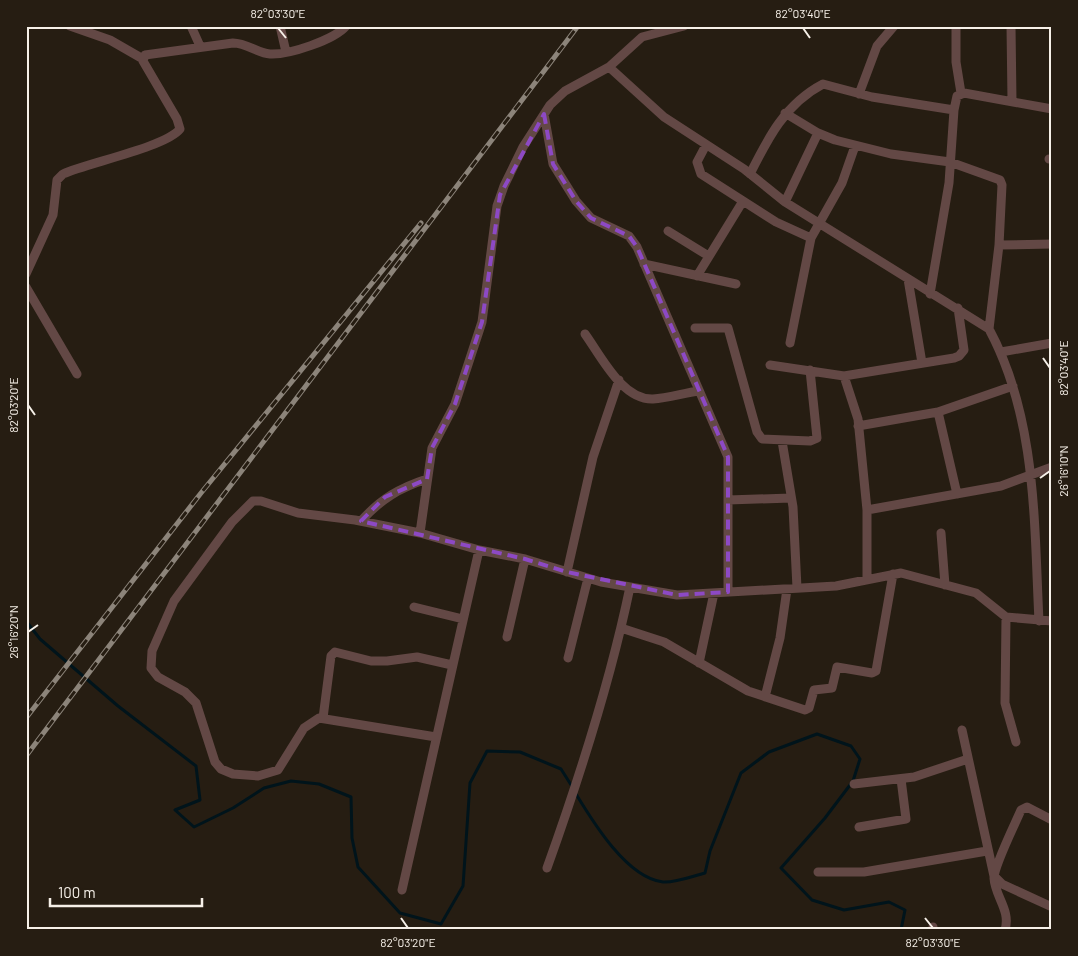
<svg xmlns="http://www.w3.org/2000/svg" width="1078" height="956" font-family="Barlow,sans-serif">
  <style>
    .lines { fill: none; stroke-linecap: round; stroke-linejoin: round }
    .stream { stroke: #00141b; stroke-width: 3 }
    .minor { stroke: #634845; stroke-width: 9 }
    .rail-casing { stroke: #8c847a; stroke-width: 5 }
    .rail { stroke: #261d12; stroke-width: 3; stroke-dasharray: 9; stroke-linecap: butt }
    .marked { fill: none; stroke: #8d49c5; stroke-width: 4; stroke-dasharray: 10 6; stroke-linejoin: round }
    .ticks { fill: none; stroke: #f6f0e8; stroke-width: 2 }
    .neatline { fill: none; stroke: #f6f0e8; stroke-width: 2 }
    .ticks-label { font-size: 12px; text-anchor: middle; fill: #f6f0e8 }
  </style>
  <rect width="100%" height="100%" fill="#261d12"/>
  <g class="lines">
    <path class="stream" d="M26 621 40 639 118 706 196 766 200 800 175 810 194 827 233 808 264 788 291 781 319 784 351 797 352 838 358 867 400 913 441 924 463 886 470 783 487 751 520 752 561 769 573 788
      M576 794C593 822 627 878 663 882 675 883 693 876 705 873L710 851 741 773 769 752 817 734 851 746 860 759 853 781 825 818 781 868 812 900 844 910 889 902 905 910 901 930"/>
    <path class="minor" d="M70 26 110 40 143 59
      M191 26 200 46
      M280 26 286 52
      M956 26V62L961 93
      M1011 26 1012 101
      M609 67 664 117 744 169 785 202 989 329C1037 418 1034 523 1039 621
      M859 94 877 46 894 26
      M785 113 818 133 835 140 891 154 950 162 1000 180 1002 185 999 245 989 329
      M544 114 553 164 576 201 591 218 629 236 637 247 728 457V592
      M706 145 697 162 701 174 776 222 811 238
      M1049 159H1052
      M750 174C768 138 785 104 823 84L872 97 954 110
      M785 202 818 133
      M668 231 707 255
      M999 245 1052 244
      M644 264 736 284
      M26 274 53 215 57 180 63 174C87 163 166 147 180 129L177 119 143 61 145 55 233 43C247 43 257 53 270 54 289 55 334 40 346 26
      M697 276 743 201
      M908 279 922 363
      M26 287 77 374
      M930 294 949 183 954 110 957 96 964 93 1052 109
      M695 328H728L757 432 762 439 810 441 817 438 810 370
      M585 334C601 356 622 400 653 399 668 398 684 393 699 391
      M790 343 811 238 842 183 855 146
      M1001 352 1052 343
      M770 365 844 376 954 358 959 356 964 350 958 308
      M844 376 858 419 867 510V579
      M938 412 957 494
      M858 426 938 412 1013 386
      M782 441 793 507 797 588
      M728 500 791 498
      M867 510 1001 486 1052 467
      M361 521C381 499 399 488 427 479
      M420 533 432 448 455 404 482 322 497 206 504 186 523 147 550 105 565 91 609 67 642 37 684 26
      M941 533 945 585
      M567 572 593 457 619 380
      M414 607 463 619
      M1006 617 1005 703 1016 742
      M621 628 664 642 748 691 805 710 809 708 814 690 832 688 837 667 872 673 876 671 893 574
      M507 637 525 559
      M568 658 588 578
      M699 663 714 593
      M765 697 780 638 787 589
      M323 718 331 656 335 652 371 661H387L417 657 452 665
      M962 730 994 876 1002 884 1052 907
      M436 737 319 718 304 728 278 770 258 776 233 774 221 769 215 762 196 703 185 692 158 677 151 668 152 651 174 601 232 522 253 501H261L298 513 355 520 420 533 479 550 525 559 601 582 677 595 836 586 901 573 976 593 1006 617 1052 621
      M854 784 914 777 968 759
      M859 827 906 819 901 779
      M547 868C580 776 610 683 630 587
      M818 872H864L987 851
      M402 890 479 550
      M933 927V930
      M1005 930C1011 910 995 897 994 878 994 866 1015 824 1021 810L1027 807 1052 820"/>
    <g class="rail-casing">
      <path id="rail" d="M26 718 201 493 421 223
        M26 756 578 26"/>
    </g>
    <use href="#rail" class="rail"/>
  </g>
  <path class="marked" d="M544 114 553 164 576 201 591 218 629 236 637 247 728 457V592L677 595 567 572 525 559 361 521 385 497 427 479 432 448 455 404 482 322 500 195Z"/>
  <path class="ticks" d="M278 28 286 38M803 28 810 38M1043 358 1050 368M28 405 35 415M1040 478 1050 471M28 632 38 625M401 918 408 928M925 918 933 928"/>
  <rect width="1078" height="956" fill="none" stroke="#261d12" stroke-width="55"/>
  <path d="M50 898v8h152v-8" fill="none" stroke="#f6f0e8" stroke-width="2.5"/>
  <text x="58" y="898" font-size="15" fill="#f6f0e8" stroke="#261d12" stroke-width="4" paint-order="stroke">100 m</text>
  <rect x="28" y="28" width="1022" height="900" class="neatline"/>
  <g class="ticks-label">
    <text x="278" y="18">82°03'30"E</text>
    <text x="803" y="18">82°03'40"E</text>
    <text transform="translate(1064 368) rotate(-90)" y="4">82°03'40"E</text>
    <text transform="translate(14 405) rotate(-90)" y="4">82°03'20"E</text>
    <text transform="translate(1064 471) rotate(-90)" y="4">26°16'10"N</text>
    <text transform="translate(14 632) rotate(-90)" y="4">26°16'20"N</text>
    <text x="408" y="947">82°03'20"E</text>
    <text x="933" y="947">82°03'30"E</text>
  </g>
</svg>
